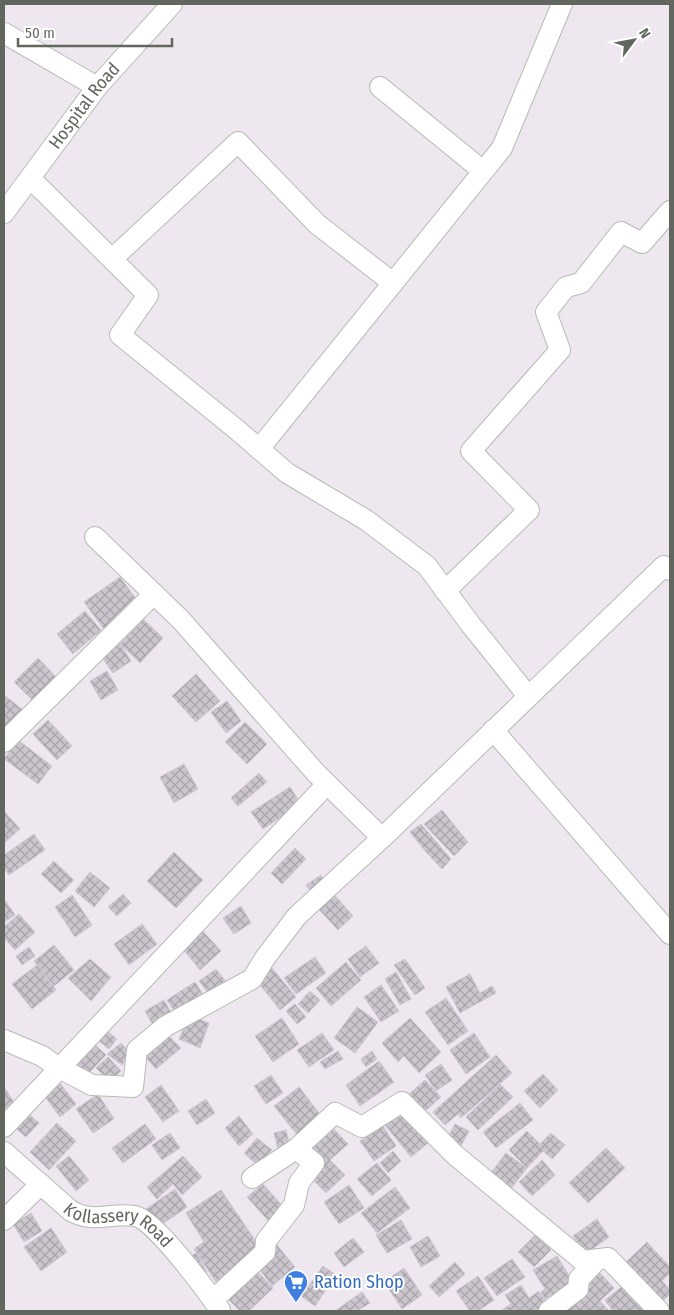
<svg xmlns="http://www.w3.org/2000/svg" width="674" height="1315" font-family="'Fira Sans Condensed',sans-serif">
  <style>
    .building { fill: url(#building-cross-hatch); stroke: #d0c5d5 }
    .lines { fill: none; stroke-linecap: round; stroke-linejoin: round }
    .minor-casing { stroke: #b6bbb4; stroke-width: 22 }
    .minor { stroke: #fff; stroke-width: 20 }
    .labels { text-anchor: middle; dominant-baseline: central; stroke-width: 4; stroke-linejoin: round; paint-order: stroke }
    .street-label { font-size: 18px; fill: #61675e; stroke: #fff }
    .shop-label { font-size: 18px; fill: #366cbe; stroke: #fff; text-anchor: start }
  </style>
  <defs>
    <pattern id="building-cross-hatch" width="8" height="8" patternUnits="userSpaceOnUse" patternTransform="scale(1.25)"><rect width="8" height="8" fill="#cbc5ce"/><path d="M0 0l8 8M0 8l8-8" fill="none" stroke="#a8a4aa"/></pattern>
  </defs>
  <rect width="100%" height="100%" fill="#eee7f0"/>
  <path class="building" d="M120 577 142 607 106 632 84 602Z
    M85 611 101 630 73 654 57 634Z
    M143 619 163 638 140 663 120 644Z
    M119 642 131 661 113 673 100 655Z
    M38 658 57 678 34 702 14 682Z
    M107 671 118 690 101 700 90 681Z
    M196 674 220 701 196 722 172 696Z
    M4 695 27 713 4 729Z
    M227 701 241 721 226 733 211 712Z
    M48 720 72 746 57 760 33 734Z
    M245 722 267 744 247 764 225 742Z
    M18 740 52 766 38 784 4 759Z
    M184 764 198 789 174 803 160 777Z
    M259 773 267 782 238 806 231 798Z
    M290 787 301 804 263 829 251 812Z
    M442 810 468 842 454 856 424 824Z
    M4 811 20 829 4 843Z
    M421 824 451 859 442 869 425 851 410 832Z
    M34 834 45 850 9 875 4 868V855Z
    M295 848 306 859 282 884 271 873Z
    M174 852 203 880 176 908 147 881Z
    M54 861 74 880 61 893 41 874Z
    M90 872 110 888 94 907 75 891Z
    M321 875 326 884 312 893 306 885Z
    M331 891 353 916 338 930 314 904Z
    M123 894 131 903 117 916 108 907Z
    M72 895 92 925 75 937 55 907Z
    M4 899 15 915 4 922Z
    M241 906 251 923 234 934 223 918Z
    M19 914 35 932 15 950 4 938V927Z
    M142 924 157 944 129 965 114 944Z
    M198 926 221 951 200 970 178 943Z
    M54 945 74 970 54 986 34 961Z
    M366 946 379 963 360 977 348 959Z
    M29 947 35 956 22 965 16 956Z
    M315 957 326 973 296 994 284 978Z
    M90 959 111 977 91 1001 68 978Z
    M405 959 425 988 415 995 394 965Z
    M346 962 361 980 331 1006 316 988Z
    M37 965 56 990 32 1009 12 984Z
    M272 968 296 997 280 1010 257 981Z
    M216 969 227 983 209 994 199 981Z
    M396 972 411 999 400 1005 385 979Z
    M470 974 480 993 492 986 496 993 460 1013 446 987Z
    M195 982 204 996 176 1014 167 1000Z
    M381 985 399 1011 381 1022 364 997Z
    M310 991 320 1000 308 1013 298 1004Z
    M446 998 468 1031 448 1045 425 1012Z
    M164 1000 173 1016 154 1027 145 1011Z
    M295 1004 306 1017 297 1024 286 1011Z
    M357 1007 378 1022 355 1053 334 1038Z
    M189 1015 209 1023 200 1048 179 1039Z
    M282 1018 299 1044 273 1062 255 1036Z
    M410 1018 441 1052 419 1073 404 1056 398 1062 382 1043Z
    M102 1027 117 1039 109 1049 94 1037Z
    M166 1033 181 1048 156 1069 142 1053Z
    M322 1033 334 1050 309 1067 297 1050Z
    M474 1033 490 1057 466 1074 450 1050Z
    M89 1039 106 1055 88 1074 71 1058Z
    M121 1043 130 1053 122 1065 107 1054Z
    M338 1051 343 1059 325 1069 320 1062Z
    M372 1051 377 1059 366 1067 361 1059Z
    M496 1055 512 1073 461 1118 458 1114 445 1125 433 1112Z
    M108 1057 121 1071 110 1082 96 1068Z
    M379 1061 394 1082 360 1106 346 1085Z
    M441 1064 452 1080 436 1091 425 1075Z
    M543 1074 558 1090 540 1108 524 1091Z
    M271 1075 283 1093 266 1104 254 1086Z
    M425 1080 441 1097 421 1115 406 1097Z
    M59 1082 76 1104 60 1117 43 1094Z
    M500 1084 513 1097 478 1130 466 1117Z
    M161 1085 179 1111 163 1122 145 1097Z
    M4 1087 14 1102 4 1109Z
    M299 1087 322 1117 298 1136 274 1106Z
    M98 1094 114 1119 93 1133 76 1109Z
    M206 1099 215 1113 197 1125 188 1111Z
    M520 1103 533 1120 496 1148 483 1132Z
    M22 1108 39 1123 26 1137 9 1123Z
    M402 1111 428 1143 411 1157 385 1125Z
    M239 1116 253 1134 239 1146 225 1128Z
    M57 1123 76 1141 49 1170 30 1152Z
    M145 1124 156 1139 123 1163 112 1148Z
    M329 1124 348 1144 330 1160 345 1175 326 1193 308 1175 306 1147Z
    M455 1124 469 1131 461 1146 447 1139Z
    M383 1126 396 1146 374 1161 360 1141Z
    M286 1130 290 1146 278 1149 274 1133Z
    M527 1131 540 1144 551 1133 565 1145 552 1159 543 1151 527 1168 509 1150Z
    M170 1133 180 1148 162 1160 152 1145Z
    M257 1138 272 1150 258 1166 244 1153Z
    M606 1148 625 1168 588 1203 569 1183Z
    M393 1151 401 1161 388 1173 380 1163Z
    M506 1153 527 1168 510 1190 490 1174Z
    M69 1156 89 1180 76 1191 56 1166Z
    M183 1156 202 1177 182 1195 173 1184 157 1199 147 1187Z
    M542 1160 555 1175 532 1196 519 1182Z
    M377 1163 391 1180 372 1196 357 1179Z
    M263 1184 288 1212 272 1225 247 1197Z
    M349 1185 364 1208 339 1224 324 1202Z
    M395 1187 410 1208 377 1233 361 1213Z
    M175 1189 187 1207 158 1227 146 1209Z
    M221 1190 263 1252 216 1282 194 1249 204 1242 186 1213Z
    M31 1213 42 1231 24 1242 13 1224Z
    M597 1219 609 1237 586 1254 573 1236Z
    M401 1220 412 1239 387 1253 376 1235Z
    M51 1228 67 1252 41 1271 24 1247Z
    M535 1235 551 1250 534 1267 518 1252Z
    M428 1236 440 1256 421 1267 410 1247Z
    M353 1238 364 1252 344 1267 334 1253Z
    M647 1242 670 1267V1273L662 1281 670 1290V1294L657 1306 621 1267Z
    M277 1245 295 1267 272 1286 255 1263Z
    M196 1253 207 1272 200 1277 189 1257Z
    M557 1256 577 1289 555 1301 551 1295 545 1299 541 1292 545 1289 533 1270Z
    M512 1259 525 1277 497 1296 484 1278Z
    M455 1262 465 1274 439 1297 429 1286Z
    M323 1266 336 1275 315 1306 301 1296Z
    M404 1268 422 1295 402 1309 384 1282Z
    M258 1272 273 1288 249 1311H240L229 1300Z
    M599 1272 614 1288 600 1301 609 1311H555Z
    M478 1276 494 1300 478 1311H470L456 1291Z
    M625 1284 645 1307 640 1311H613L605 1300Z
    M521 1285 529 1298 539 1291 550 1309 547 1311H500L511 1304 505 1295Z
    M362 1292 370 1303 357 1311H335Z"/>
  <g class="lines">
    <g class="minor-casing">
      <g id="minor">
        <path d="M4 33 97 87"/>
        <path d="M380 87 483 171"/>
        <path d="M30 178 148 295 120 335 236 429 287 473 366 520 427 566 471 625 528 696"/>
        <path id="s1" d="M4 213 97 87 172 4"/>
        <path d="M112 259 238 142 317 224 393 283"/>
        <path d="M259 449 502 148 562 4"/>
        <path d="M95 537 181 620 316 773 382 838"/>
        <path d="M445 591 529 510 471 451 560 350 546 312 566 287 581 283 621 232 642 243 670 211"/>
        <path d="M493 730 670 934"/>
        <path d="M4 742 154 594"/>
        <path d="M4 1040 42 1056 59 1068 92 1085 133 1087 137 1050 166 1026 252 979 265 958 297 916 382 838 664 566 670 570"/>
        <path d="M4 1127 327 784"/>
        <path id="s2" d="M4 1152 71 1211C95 1224 110 1212 135 1216 155 1220 207 1291 220 1310"/>
        <path d="M252 1178 296 1149"/>
        <path d="M4 1220 41 1184"/>
        <path d="M213 1300 265 1252 266 1241 294 1205 299 1183 314 1163 296 1149 335 1113 362 1127 402 1102 455 1155 583 1261 608 1258 659 1311"/>
        <path d="M549 1311 578 1289 579 1279 597 1260"/>
      </g>
    </g>
    <use href="#minor" class="minor"/>
  </g>
  <defs>
    <g id="supermarket-pin" transform="scale(1.25)"><path d="M0 17L-7.5 6A9.5 9.5 0 1 1 7.5 6Z" fill="#3f7fe0" stroke="#fff"/><path d="M-6-5.5h2.5l.6 2H6L4.5 2H-2.5L-4.4-4H-6ZM-1.5 3.2a1.3 1.3 0 1 0 .1 0ZM3 3.2a1.3 1.3 0 1 0 .1 0Z" fill="#fff"/></g>
  </defs>
  <g fill-rule="evenodd">
    <use href="#supermarket-pin" x="296" y="1282"/>
  </g>
  <g class="labels">
    <g class="street-label">
      <text stroke="none"><textPath href="#s1" startOffset="134">Hospital Road</textPath></text>
      <text stroke="none"><textPath href="#s2" startOffset="141">Kollassery Road</textPath></text>
    </g>
    <g class="shop-label">
      <text x="314" y="1282">Ration Shop</text>
    </g>
  </g>
  <rect width="674" height="1315" fill="none" stroke="#61675e" stroke-width="10"/>
  <g transform="translate(634 40) rotate(58)" stroke="#ffffff" stroke-width="4" paint-order="stroke">
  <path d="M0-4L9 19L0 12L-9 19Z" fill="#61675e"/>
  <text y="-8" font-size="14" font-weight="bold" text-anchor="middle" fill="#61675e">N</text>
  </g>
  <path d="M18 38v8h154v-8" fill="none" stroke="#61675e" stroke-width="2.5"/>
  <text x="25" y="38" font-size="15" fill="#61675e" stroke="#ffffff" stroke-width="4" paint-order="stroke">50 m</text>
</svg>
